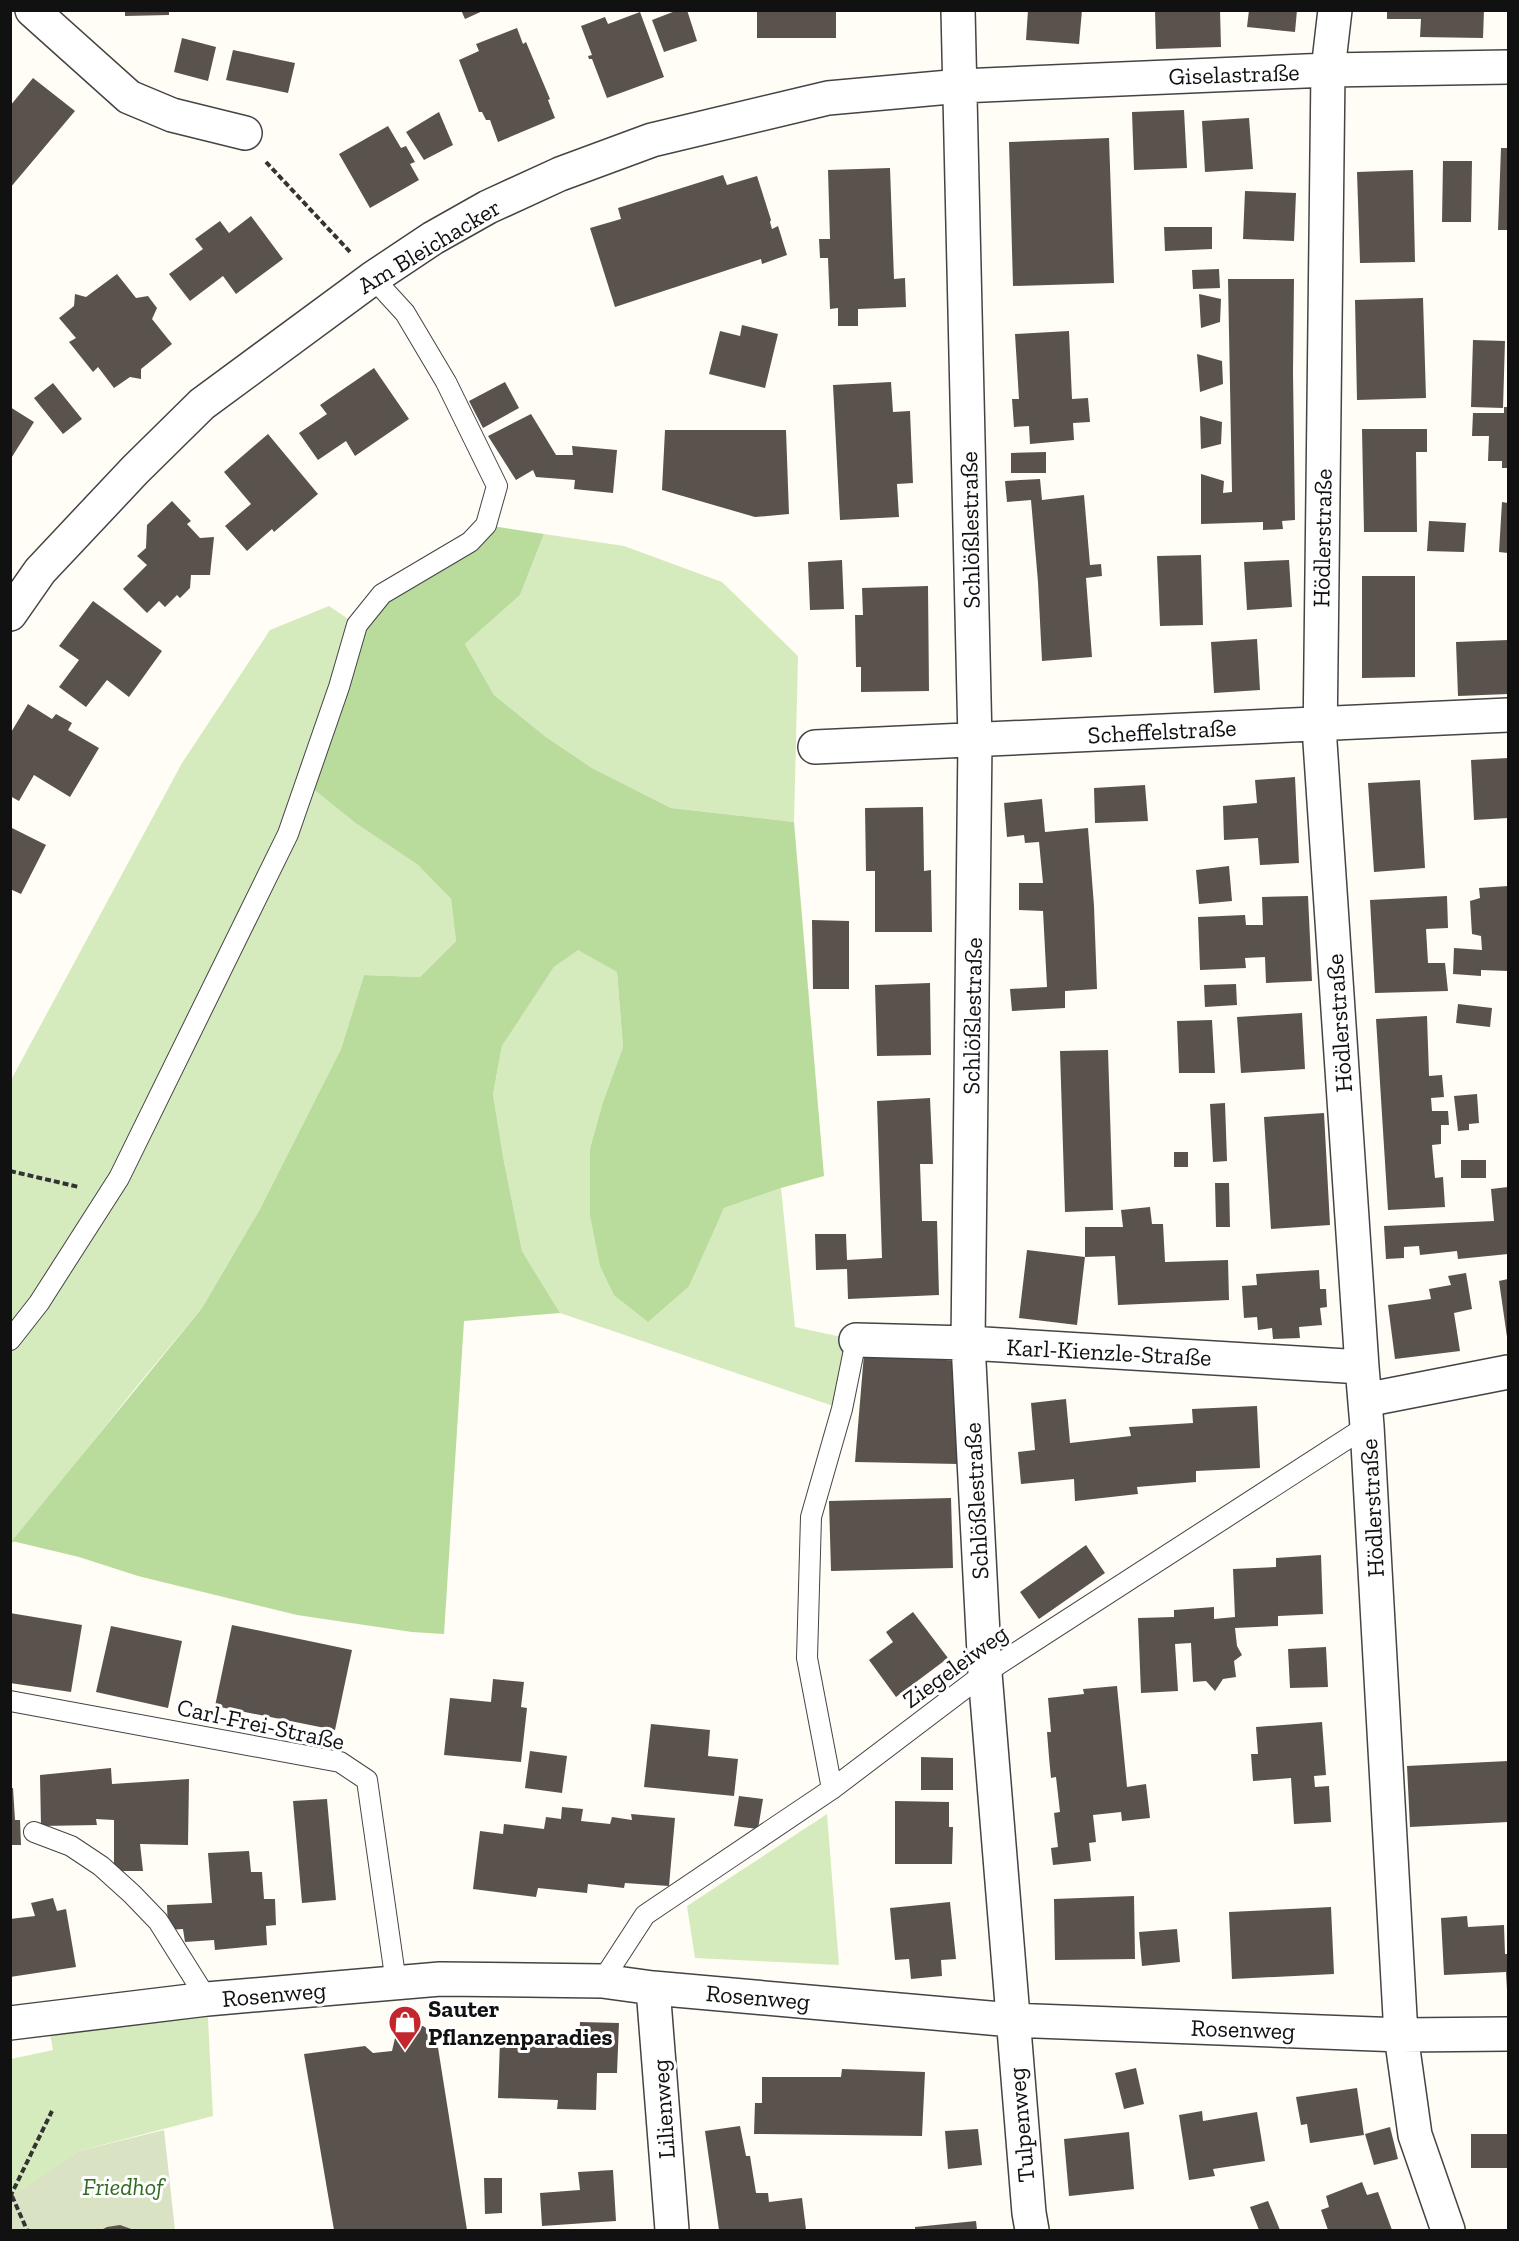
<svg xmlns="http://www.w3.org/2000/svg" width="1519" height="2241" font-family="'Zilla Slab',serif">
  <style>
    .green { fill: #d5ebbd }
    .forest { fill: #b9dc9c }
    .cemetery { fill: #d9e3c4 }
    .building { fill: #5a524d }
    .lines { fill: none; stroke-linecap: round; stroke-linejoin: round }
    .service-casing { stroke: #444; stroke-width: 22 }
    .minor-casing { stroke: #444; stroke-width: 36 }
    .path { stroke: #333; stroke-width: 4; stroke-dasharray: 6 3; stroke-linecap: butt }
    .service { stroke: #fff; stroke-width: 20 }
    .minor { stroke: #fff; stroke-width: 33 }
    .labels { text-anchor: middle; dominant-baseline: central; stroke-width: 6; stroke-linejoin: round; paint-order: stroke }
    .street-label { font-size: 24px; fill: #111; stroke: #fff }
    .poi-label { font-size: 24px; font-weight: bold; fill: #111; stroke: #fff; text-anchor: start }
    .park-label { font-size: 24px; font-style: italic; fill: #2f6b1f; stroke: #fff }
  </style>
  <rect width="100%" height="100%" fill="#fffdf5"/>
  <path class="green" d="M544 534 624 546 722 582 798 656 794 822 671 808 592 768 546 737 494 695 465 644 520 595Z
    M329 606 357 625V824L418 865 451 899 456 941 420 977 364 975 341 1049 260 1209 202 1308 137 1386 11 1545V1080L182 763 270 630Z
    M578 949 617 972 623 1047 603 1102 590 1148V1215L707 1242 724 1208 781 1188 795 1327 856 1340 842 1409 560 1313 522 1251 504 1162 493 1094 502 1046 554 967Z
    M827 1814 839 1965 695 1958 687 1906Z
    M207 1999 213 2116 79 2151 11 2197V2059L53 2050 47 2018Z"/>
  <path class="forest" d="M486 525 544 534 520 595 465 644 494 695 546 737 592 768 671 808 794 822 824 1176 781 1188 724 1208 689 1286 648 1322 614 1295 600 1266 590 1215V1148L603 1102 623 1047 617 972 578 950 554 967 502 1046 493 1094 504 1162 522 1251 560 1313 464 1321 444 1634 412 1632 297 1615 138 1576 79 1557 12 1541 202 1308 260 1209 341 1049 364 975 420 977 456 941 451 899 418 865 357 824 306 783 357 625Z"/>
  <path class="cemetery" d="M164 2130 175 2230H11L10 2197 79 2151Z"/>
  <path class="building" d="M125 10H169V15L125 16Z
    M461 10H485L465 19Z
    M678 10H687L697 41 664 52 652 20Z
    M757 10H836V38H757Z
    M1028 10H1082L1079 44 1026 40Z
    M1155 10H1220L1221 47 1156 49Z
    M1249 10H1297L1295 32 1247 27Z
    M1387 10H1484L1483 38 1420 37 1421 19H1387Z
    M640 12 664 77 607 98 592 59H589L588 56 592 55 581 26 605 17 608 24Z
    M517 28 523 44 526 42 550 99 548 100 555 118 498 142 490 120H486L482 112H479L459 60 479 51 476 44Z
    M182 38 216 47 208 81 174 72Z
    M233 50 295 63 288 93 226 80Z
    M33 78 75 111 10 188V106Z
    M1184 110 1187 168 1134 170 1132 112Z
    M439 112 453 145 424 160 406 132Z
    M1249 118 1253 169 1205 172 1202 121Z
    M388 126 401 148 406 146 415 162 410 164 419 180 370 208 339 154Z
    M1109 138 1114 283 1013 286 1009 142Z
    M1501 148H1508V230H1498Z
    M1443 161H1472L1471 222H1442Z
    M890 168 894 279 905 278 906 307 858 309V326H838V308L830 309 828 258H820L819 239H830L828 170Z
    M1413 170 1415 262 1360 263 1357 172Z
    M723 175 727 185 757 176 771 220 770 222 772 229 778 226 787 255 762 264 761 259 615 307 590 228 621 219 618 208Z
    M1245 191 1296 193 1294 241 1243 239Z
    M251 216 283 259 236 294 223 276 190 301 169 274 203 249 195 239 220 221 229 233Z
    M1164 227H1212V249L1165 251Z
    M1219 269 1220 288 1193 289 1192 270Z
    M117 274 136 298 148 296 157 308 152 319 172 344 141 369V379L130 377 114 388 98 367 93 372 69 342 76 338 59 318 74 306 75 294 86 297Z
    M1228 279H1294L1293 372 1295 520 1282 521 1283 529 1263 530V522L1201 524V474L1224 481 1223 493 1232 492Z
    M1199 294 1221 299 1220 322 1201 328Z
    M1423 298 1426 398 1357 400 1355 300Z
    M742 325 778 334 765 388 709 374 720 331 740 336Z
    M1069 331 1072 399 1088 398 1090 422 1073 423 1074 440 1030 444 1029 426 1014 427 1012 399H1019L1015 334Z
    M1473 340 1505 341 1503 408 1471 407Z
    M1197 354 1222 361 1223 384 1200 392Z
    M374 368 409 419 355 456 346 441 318 460 299 433 327 414 320 405Z
    M505 382 519 408 483 428 469 401Z
    M891 382 893 412 910 411 913 483 897 484 899 517 840 520 833 385Z
    M53 383 82 419 63 434 34 398Z
    M10 407 34 422 10 460Z
    M1504 407H1508V468H1502V461H1488L1489 436H1472L1473 413H1504Z
    M531 414 556 455H573L572 446 617 450 613 493 574 489 575 480 536 477 533 470 516 480 488 436Z
    M1200 416 1222 422 1221 444 1201 449Z
    M1362 429H1427V452H1416L1417 532H1364Z
    M665 430H786L789 514 755 517 662 490Z
    M268 434 318 494 274 532 272 529 247 551 225 526 251 504 224 472Z
    M1046 452V473H1011V453Z
    M1040 479 1042 500 1084 495 1090 565 1101 564 1102 576 1086 578 1092 657 1042 661 1038 582 1031 500 1007 502 1005 481Z
    M172 501 191 521 187 524 200 538 214 537 210 575H191L190 588 180 598 177 595 165 607 159 601 147 613 123 589 147 565 137 556 146 548 147 525Z
    M1502 502 1508 503V553L1499 552Z
    M1429 521 1466 523 1464 552 1427 551Z
    M1201 555 1203 625 1160 626 1157 556Z
    M842 560 844 609 810 610 808 562Z
    M1289 560 1292 607 1247 610 1244 562Z
    M1362 576H1415V677L1362 678Z
    M928 586 929 691 861 692V667H856L855 615H863L862 588Z
    M93 601 162 651 129 697 107 680 86 707 59 687 79 660 59 646Z
    M1257 639 1260 690 1214 693 1211 642Z
    M1508 640V694L1458 696 1456 642Z
    M28 704 52 719 56 714 72 723 68 730 99 748 70 797 34 775 19 801 10 796V734Z
    M1508 758V818L1474 820 1471 760Z
    M1295 777 1299 863 1260 865 1258 838 1224 840 1223 806 1257 803 1255 780Z
    M1420 780 1425 868 1374 872 1368 783Z
    M1145 785 1148 821 1095 823 1094 788Z
    M1042 799 1045 832 1088 828 1094 906 1097 989 1065 991V1008L1012 1011 1010 989 1047 987 1043 911 1019 910V883H1043L1039 842 1025 843 1024 835 1007 837 1004 803Z
    M923 807 924 871 931 870 932 932H875V871H866L865 808Z
    M10 827 46 845 21 894 10 889Z
    M1229 866 1232 901 1199 904 1196 870Z
    M1508 886V971L1481 970V976L1453 974 1454 948 1482 950 1481 936 1472 934 1470 901 1480 898 1479 888Z
    M1308 896 1312 981 1266 983 1265 957 1245 958 1246 968 1200 970 1198 917 1245 915 1246 925H1263L1262 897Z
    M1447 896 1448 928 1426 929 1428 963H1445L1448 991 1375 993 1370 900Z
    M812 920 849 921V989H813Z
    M930 983 931 1055 877 1056 875 985Z
    M1236 984 1237 1005 1205 1007 1204 985Z
    M1458 1004 1492 1008 1490 1027 1456 1023Z
    M1302 1013 1305 1069 1241 1073 1237 1017Z
    M1427 1016 1429 1076 1442 1075 1444 1097 1431 1098 1432 1111H1448L1449 1125H1441V1144L1432 1145 1435 1178 1443 1177 1445 1207 1388 1210 1376 1019Z
    M1212 1020 1215 1073H1179L1177 1021Z
    M1108 1050 1113 1210 1065 1212 1060 1051Z
    M1477 1094 1479 1123 1469 1124V1130L1458 1131 1454 1096Z
    M930 1098 933 1164H920L922 1221H937L939 1295 848 1299 847 1269 816 1270 815 1234H846L847 1260 882 1258 877 1101Z
    M1225 1103 1227 1161 1213 1162 1210 1104Z
    M1324 1113 1330 1225 1271 1229 1264 1117Z
    M1174 1152H1188V1167H1174Z
    M1461 1160H1486V1178H1461Z
    M1215 1183H1229L1230 1227H1216Z
    M1508 1187V1254L1458 1259 1457 1251 1420 1255 1419 1246 1404 1247V1258L1386 1259 1384 1226 1494 1221 1491 1189Z
    M1150 1207 1152 1224H1163L1165 1262 1228 1260 1229 1300 1118 1305 1115 1256 1085 1257 1077 1325 1019 1318 1027 1250 1085 1257V1227H1123L1121 1210Z
    M1319 1270 1320 1289H1326L1327 1307 1320 1308 1322 1325 1299 1327 1300 1338 1273 1339 1272 1328 1258 1330 1257 1317 1244 1318 1242 1286 1257 1285 1256 1274Z
    M1466 1273 1472 1309 1454 1313 1460 1351 1395 1359 1388 1305 1431 1299 1429 1289 1451 1285 1448 1276Z
    M1508 1279V1337H1507L1499 1281Z
    M864 1354 958 1361 959 1464 855 1462Z
    M1066 1399 1070 1443 1131 1436 1129 1427 1193 1423 1192 1409 1257 1406 1260 1468 1196 1471V1482L1137 1487 1138 1494 1075 1501 1074 1479 1021 1484 1018 1452 1035 1450 1031 1403Z
    M951 1498 953 1568 831 1571 829 1501Z
    M1086 1545 1105 1573 1039 1619 1020 1592Z
    M1321 1555 1323 1614 1278 1616V1626L1235 1628 1237 1646 1242 1655 1234 1661 1236 1677 1223 1679 1215 1691 1206 1681 1193 1682 1191 1643 1175 1644 1178 1691 1141 1693 1138 1618 1174 1617V1610L1214 1607V1619L1235 1617 1233 1569 1276 1567V1558Z
    M913 1612 948 1658 896 1697 869 1660 893 1642 886 1632Z
    M10 1613 82 1625 71 1692 10 1683Z
    M232 1625 352 1650 335 1730 215 1706Z
    M111 1626 182 1641 168 1708 96 1692Z
    M1326 1647 1328 1687 1290 1688 1288 1649Z
    M493 1679 524 1682 521 1707 527 1708 521 1762 444 1755 450 1698 491 1702Z
    M1117 1686 1127 1787 1146 1784 1150 1818 1122 1821 1121 1812 1093 1815 1096 1842 1089 1843 1091 1861 1053 1865 1051 1848 1058 1847 1054 1813 1060 1812 1056 1777 1051 1778 1049 1757 1047 1732H1051L1048 1698 1084 1694 1083 1689Z
    M1322 1722 1326 1775 1314 1776 1315 1787 1329 1786 1331 1822 1294 1824 1291 1778 1253 1781 1251 1754H1258L1256 1727Z
    M651 1724 710 1730 708 1756 738 1759 734 1796 644 1787Z
    M530 1751 567 1756 562 1793 525 1788Z
    M921 1757 953 1758V1790H921Z
    M1508 1761V1822L1410 1827 1407 1766Z
    M111 1768 112 1784 189 1779 188 1845 140 1844 143 1871H114V1820L96 1819 97 1825 41 1826 40 1775Z
    M10 1788H13L15 1820H20L21 1845H10Z
    M739 1796 763 1799 758 1829 734 1826Z
    M327 1799 336 1900 302 1903 293 1801Z
    M895 1801 949 1802V1827H953L952 1864H895Z
    M562 1807 583 1809 581 1821 610 1824 612 1817 632 1820 631 1814 675 1818 669 1886 625 1883 624 1888 588 1884 587 1893 538 1888 536 1897 473 1889 480 1831 503 1834 504 1824 544 1829 546 1817 561 1819Z
    M249 1851 251 1872H262L264 1899H275L276 1925 266 1926 267 1945 215 1950 214 1940 185 1942 183 1929 168 1930 167 1905 212 1903 208 1853Z
    M1134 1896 1135 1959 1055 1960 1054 1899Z
    M53 1898 57 1911 66 1909 76 1967 10 1977V1919L35 1916 31 1903Z
    M950 1902 956 1959 941 1960 942 1976 911 1979 909 1959 895 1960 890 1908Z
    M1331 1907 1334 1974 1232 1979 1229 1912Z
    M1467 1916 1468 1927 1504 1925 1505 1954H1508V1990H1507L1506 1972 1444 1975 1441 1918Z
    M1177 1929 1180 1962 1142 1966 1139 1932Z
    M580 2022 619 2023 617 2073H597L596 2110 557 2109 558 2100 498 2098 500 2041 579 2043Z
    M423 2026 436 2035 467 2230H334L304 2054 365 2046 373 2053 392 2051 395 2038 407 2027Z
    M1136 2068 1144 2104 1124 2109 1115 2073Z
    M842 2069 925 2072 922 2136 754 2134 755 2103H762V2077H841Z
    M1357 2088 1364 2135 1310 2143 1307 2124 1301 2125 1296 2097Z
    M1202 2111 1203 2121 1257 2112 1265 2161 1213 2169 1215 2176 1189 2180 1179 2115Z
    M740 2126 746 2156H750L756 2193H768L769 2202 802 2198 806 2230H719L705 2131Z
    M1390 2127 1398 2159 1374 2165 1365 2134Z
    M978 2129 982 2165 948 2169 945 2131Z
    M1129 2132 1134 2189 1069 2196 1064 2139Z
    M1471 2134H1508V2168H1471Z
    M613 2170 616 2221 542 2226 540 2193 580 2190 578 2172Z
    M484 2178H502V2213L485 2214Z
    M1362 2182 1367 2195 1378 2192 1392 2230H1328L1321 2210 1329 2207 1326 2196Z
    M1268 2201 1280 2230H1259L1250 2207Z
    M976 2221 977 2230H915V2227Z
    M120 2225 134 2230H101L107 2227Z"/>
  <g class="lines">
    <g class="service-casing">
      <path id="service" d="M10 1340 39 1303 119 1178 288 834 339 687 357 625 382 594 470 542 486 525 497 486 446 382 405 313 373 278
        M10 1701 340 1762 367 1780 396 1983
        M832 1789 807 1658 811 1517 842 1409 856 1340
        M34 1832 71 1846 101 1866 132 1894 158 1921 207 1999
        M602 1981 645 1915 832 1789 985 1673 1367 1426"/>
    </g>
    <g class="minor-casing">
      <path id="minor" d="M32 10 129 97 172 115 245 133
        M958 10 975 741 968 1343 985 1673 1029 2213 1032 2230
        M1335 10 1328 70 1320 742 1362 1367 1367 1426 1401 2035 1415 2135 1448 2230
        M10 614 40 571 135 470 202 404 373 278 433 238 488 207 560 174 652 140 828 98 961 86 1328 70 1508 67
        M815 747 1508 715
        M856 1340 968 1343 1362 1367
        M1365 1400 1508 1372
        M653 1988 672 2230
        M10 2023 207 1999 440 1979 602 1981 653 1988 1012 2020 1401 2035 1508 2034"/>
    </g>
    <path class="path" d="M266 162 351 253
      M10 1171 79 1187
      M12 2196 27 2230
      M10 2197 52 2111"/>
    <use href="#service" class="service"/>
    <use href="#minor" class="minor"/>
  </g>
  <defs>
    <g id="shop-pin" transform="scale(1.725)"><path d="M0 17L-7.5 6A9.5 9.5 0 1 1 7.5 6Z" fill="#c4262e" stroke="#fff"/><path d="M-5-2.5h2.3a2.7 3.5 0 0 1 5.4 0H5L5.5 6h-11ZM-1.5-2.5h3a1.5 2.3 0 0 0-3 0Z" fill="#fff"/></g>
  </defs>
  <g fill-rule="evenodd">
    <use href="#shop-pin" x="405" y="2022"/>
  </g>
  <g class="labels">
    <g class="street-label">
      <text transform="translate(1234 74) rotate(-2)">Giselastraße</text>
      <text transform="translate(429 246) rotate(-31)">Am Bleichacker</text>
      <text transform="translate(970 530) rotate(-91)">Schlößlestraße</text>
      <text transform="translate(1322 538) rotate(-89)">Hödlerstraße</text>
      <text transform="translate(1162 731) rotate(-3)">Scheffelstraße</text>
      <text transform="translate(972 1016) rotate(-89)">Schlößlestraße</text>
      <text transform="translate(1339 1023) rotate(-94)">Hödlerstraße</text>
      <text transform="translate(1109 1352) rotate(3)">Karl-Kienzle-Straße</text>
      <text transform="translate(976 1501) rotate(-93)">Schlößlestraße</text>
      <text transform="translate(1372 1508) rotate(-93)">Hödlerstraße</text>
      <text transform="translate(955 1666) rotate(-36)">Ziegeleiweg</text>
      <text transform="translate(261 1724) rotate(12)">Carl-Frei-Straße</text>
      <text transform="translate(274 1994) rotate(-5)">Rosenweg</text>
      <text transform="translate(758 1997) rotate(5)">Rosenweg</text>
      <text transform="translate(1243 2029) rotate(2)">Rosenweg</text>
      <text transform="translate(663 2109) rotate(-94)">Lilienweg</text>
      <text transform="translate(1021 2125) rotate(-95)">Tulpenweg</text>
    </g>
    <g class="poi-label">
      <text x="428" y="2008">Sauter<tspan x="428" dy="28">Pflanzenparadies</tspan></text>
    </g>
    <g class="park-label">
      <text x="123" y="2186">Friedhof</text>
    </g>
  </g>
  <rect width="1519" height="2241" fill="none" stroke="#111111" stroke-width="24"/>
</svg>
